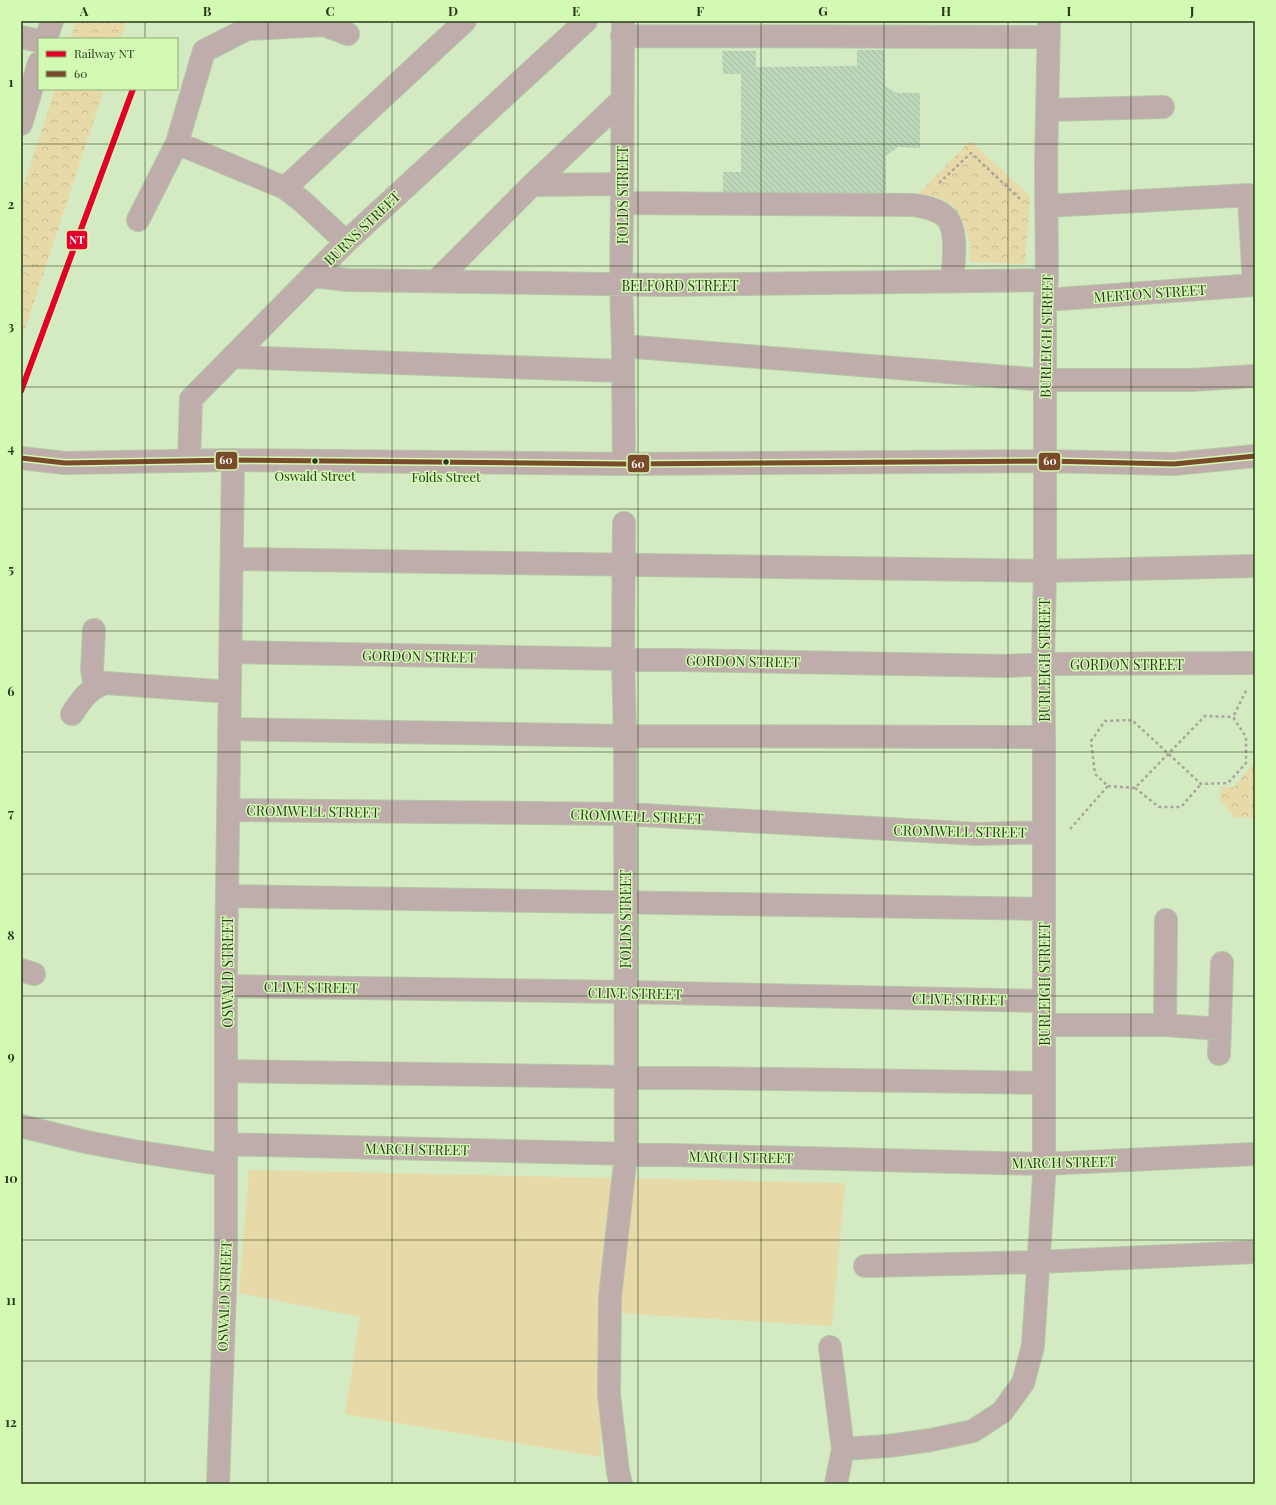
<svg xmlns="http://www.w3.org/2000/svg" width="1276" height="1505" font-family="'Playfair Display',serif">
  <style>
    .green { fill: #e8d9a8 }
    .forest { fill: url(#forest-crowns) }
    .building { fill: url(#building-back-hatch) }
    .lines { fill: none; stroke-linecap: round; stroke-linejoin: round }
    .minor-casing { stroke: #b6c7a8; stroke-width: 24 }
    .path { stroke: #aaa49a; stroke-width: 2.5; stroke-dasharray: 3 3; stroke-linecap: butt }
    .minor { stroke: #beadaa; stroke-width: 22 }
    .bus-1-casing { stroke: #d3fab3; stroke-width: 8 }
    .bus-1 { stroke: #7a4b2a; stroke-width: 5 }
    .rail-1-casing { stroke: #d3fab3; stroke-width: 9 }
    .rail-1 { stroke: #e4002b; stroke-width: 6 }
    .grid { fill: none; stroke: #29381c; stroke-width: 1; stroke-opacity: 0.55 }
    .bus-dot { fill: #29381c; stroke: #d3fab3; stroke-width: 1.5 }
    .labels { text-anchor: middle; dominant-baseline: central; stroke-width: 3; stroke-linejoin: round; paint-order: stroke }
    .bus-label { font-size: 13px; fill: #29381c; stroke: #d3fab3 }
    .street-label { font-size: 14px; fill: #29381c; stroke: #d3fab3 }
    .line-badge { stroke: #d3fab3; stroke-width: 1.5 }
    .badge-label { font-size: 11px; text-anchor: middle; font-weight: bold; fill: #fff }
    .neatline { fill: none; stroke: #29381c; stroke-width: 1.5 }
    .grid-label { font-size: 13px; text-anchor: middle; font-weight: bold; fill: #29381c }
  </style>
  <defs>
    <pattern id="forest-crowns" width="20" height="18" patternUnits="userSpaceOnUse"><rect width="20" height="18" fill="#e8d9a8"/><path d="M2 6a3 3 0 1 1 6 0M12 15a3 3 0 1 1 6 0" fill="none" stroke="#c7bb90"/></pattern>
    <pattern id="building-back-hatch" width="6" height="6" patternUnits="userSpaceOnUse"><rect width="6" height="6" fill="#bcd7b9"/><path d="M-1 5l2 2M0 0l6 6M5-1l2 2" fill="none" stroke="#a2b99e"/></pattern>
  </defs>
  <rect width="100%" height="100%" fill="#d4eac3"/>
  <path class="green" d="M249 1170 845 1183 832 1326 599 1312 601 1457 345 1414 360 1317 239 1293Z"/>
  <path class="forest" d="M76 21H126L120 39H70Z
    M55 89H104L21 342V194Z
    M970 141 1030 196 1025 264 970 262 969 238 962 219 952 204 934 196 917 195Z
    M1255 762V818L1234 817 1220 800 1221 787H1234Z"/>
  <path class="building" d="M857 50H885V86L897 93H920V148L898 147 886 156V193L723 194V172H741V74H723L722 51H756V67L857 66Z"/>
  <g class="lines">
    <g class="minor-casing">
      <path id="minor" d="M623 21 622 203 621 285 623 346 624 464
        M622 36 1049 37
        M21 37 39 41
        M46 39 52 21
        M1047 110 1163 107
        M21 124 39 63
        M532 185 622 184
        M285 188 465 21
        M622 203 914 205C924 207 938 209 946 217 959 231 953 264 952 282
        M1046 206 1249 195 1254 285
        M138 220 177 143
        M346 242 302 201 285 188 177 143 204 51 247 29 324 25 348 34
        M313 276 348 280 666 285 1047 280
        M436 281 532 185 622 100
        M1045 300 1255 285
        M623 346 1045 380H1191L1255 376
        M232 357 623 371
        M21 458 65 463 233 460 624 464 1045 461 1174 464 1255 456
        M189 461 191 399 346 242 586 21
        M232 559 1045 571 1255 566
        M94 630 92 670 95 686
        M231 652 1007 666 1043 664 1255 663
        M72 714C82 699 89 688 106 683L230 692
        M229 729 625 736 1044 737
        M228 810 625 814 978 834 1044 832
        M227 896 1044 909
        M21 970 34 974
        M226 986 626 992 1044 1001
        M1044 1025H1165L1220 1029
        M1165 1025 1166 920
        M1219 1054 1222 963
        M226 1071 1044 1083
        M21 1126 86 1142 134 1151 226 1165
        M226 1144 1043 1164 1255 1154
        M865 1266 1039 1262 1255 1252
        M830 1347 843 1449 836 1484
        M843 1449 888 1446 931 1440 973 1431 1002 1412 1023 1383 1033 1346 1044 1177V737L1043 664 1045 571V300L1047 280 1046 164 1049 21
        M218 1484 226 1259V967L233 460
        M621 1484 618 1472 609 1395 610 1297 626 1154 625 736 623 659 624 523"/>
    </g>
    <path class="path" d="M939 183 971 153 1020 199
      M1108 786 1135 788 1205 716 1233 717
      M1135 788 1159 807H1181L1201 784
      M1070 829 1108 786 1095 774 1091 741 1105 721 1132 720 1201 784 1228 783 1246 763V737L1233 717 1247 689"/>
    <use href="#minor" class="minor"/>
    <g class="bus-1-casing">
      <path id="bus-1" d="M21 458 65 463 233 460 624 464 1045 461 1174 464 1255 456"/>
    </g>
    <use href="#bus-1" class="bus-1"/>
    <g class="rail-1-casing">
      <path id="rail-1" d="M21 391 133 89"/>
    </g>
    <use href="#rail-1" class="rail-1"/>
  </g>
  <path class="grid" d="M145 21V39M268 21V1484M392 21V1484M515 21V1484M638 21V1484M761 21V1484M884 21V1484M1008 21V1484M1131 21V1484M145 89V1484M21 144H1255M21 266H1255M21 387H1255M21 509H1255M21 631H1255M21 752H1255M21 874H1255M21 996H1255M21 1118H1255M21 1240H1255M21 1361H1255"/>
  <g class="bus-dot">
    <circle cx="315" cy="461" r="3.5"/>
    <circle cx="446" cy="462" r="3.5"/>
  </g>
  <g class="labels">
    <g class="bus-label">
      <text x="315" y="475">Oswald Street</text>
      <text x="446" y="476">Folds Street</text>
    </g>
    <g class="street-label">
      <text transform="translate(622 195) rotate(-90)">FOLDS STREET</text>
      <text transform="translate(362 228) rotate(-44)">BURNS STREET</text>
      <text x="680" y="285">BELFORD STREET</text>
      <text transform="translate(1150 293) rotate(-4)">MERTON STREET</text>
      <text transform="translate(1046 336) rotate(-89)">BURLEIGH STREET</text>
      <text transform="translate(419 656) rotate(1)">GORDON STREET</text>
      <text transform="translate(1044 660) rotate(-90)">BURLEIGH STREET</text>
      <text transform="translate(743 661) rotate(1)">GORDON STREET</text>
      <text x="1127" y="664">GORDON STREET</text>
      <text transform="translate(313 811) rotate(1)">CROMWELL STREET</text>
      <text transform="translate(637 816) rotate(2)">CROMWELL STREET</text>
      <text transform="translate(960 831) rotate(1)">CROMWELL STREET</text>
      <text transform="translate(625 919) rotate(-90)">FOLDS STREET</text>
      <text transform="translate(227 972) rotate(-90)">OSWALD STREET</text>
      <text transform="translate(1044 984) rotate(-90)">BURLEIGH STREET</text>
      <text transform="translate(311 987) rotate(1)">CLIVE STREET</text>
      <text transform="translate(635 993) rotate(1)">CLIVE STREET</text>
      <text transform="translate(959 999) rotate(1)">CLIVE STREET</text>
      <text transform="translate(417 1149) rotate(1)">MARCH STREET</text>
      <text transform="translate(741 1157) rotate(1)">MARCH STREET</text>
      <text transform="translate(1064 1162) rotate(-1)">MARCH STREET</text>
      <text transform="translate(224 1296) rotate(-88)">OSWALD STREET</text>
    </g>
  </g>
  <g class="line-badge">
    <rect x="66" y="230" width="22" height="20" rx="4" fill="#e4002b"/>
    <rect x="215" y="451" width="23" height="19" rx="4" fill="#7a4b2a"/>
    <rect x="1038" y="452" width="23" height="19" rx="4" fill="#7a4b2a"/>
    <rect x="627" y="454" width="23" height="19" rx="4" fill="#7a4b2a"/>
  </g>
  <g class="badge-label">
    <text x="77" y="244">NT</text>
    <text x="226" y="464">60</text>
    <text x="1050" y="465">60</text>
    <text x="638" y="468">60</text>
  </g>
  <rect width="1276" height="1505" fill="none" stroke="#d3fab3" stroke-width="44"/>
  <rect x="38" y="38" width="140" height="52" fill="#d3fab3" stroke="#8fac77"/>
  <rect x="46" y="51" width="20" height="6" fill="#e4002b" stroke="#8fac77"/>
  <text x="74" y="58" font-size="12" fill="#29381c">Railway NT</text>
  <rect x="46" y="71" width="20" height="6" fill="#7a4b2a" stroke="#8fac77"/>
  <text x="74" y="78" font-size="12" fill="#29381c">60</text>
  <rect x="22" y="22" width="1232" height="1461" class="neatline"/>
  <g class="grid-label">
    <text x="84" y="16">A</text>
    <text x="207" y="16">B</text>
    <text x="330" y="16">C</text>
    <text x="453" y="16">D</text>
    <text x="576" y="16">E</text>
    <text x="700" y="16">F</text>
    <text x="823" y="16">G</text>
    <text x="946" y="16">H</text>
    <text x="1069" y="16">I</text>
    <text x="1192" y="16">J</text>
    <text x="11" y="87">1</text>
    <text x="11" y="209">2</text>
    <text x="11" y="331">3</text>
    <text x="11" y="453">4</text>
    <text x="11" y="574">5</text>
    <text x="11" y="696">6</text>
    <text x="11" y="818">7</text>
    <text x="11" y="940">8</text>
    <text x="11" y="1061">9</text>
    <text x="11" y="1183">10</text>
    <text x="11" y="1305">11</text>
    <text x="11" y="1427">12</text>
  </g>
</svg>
